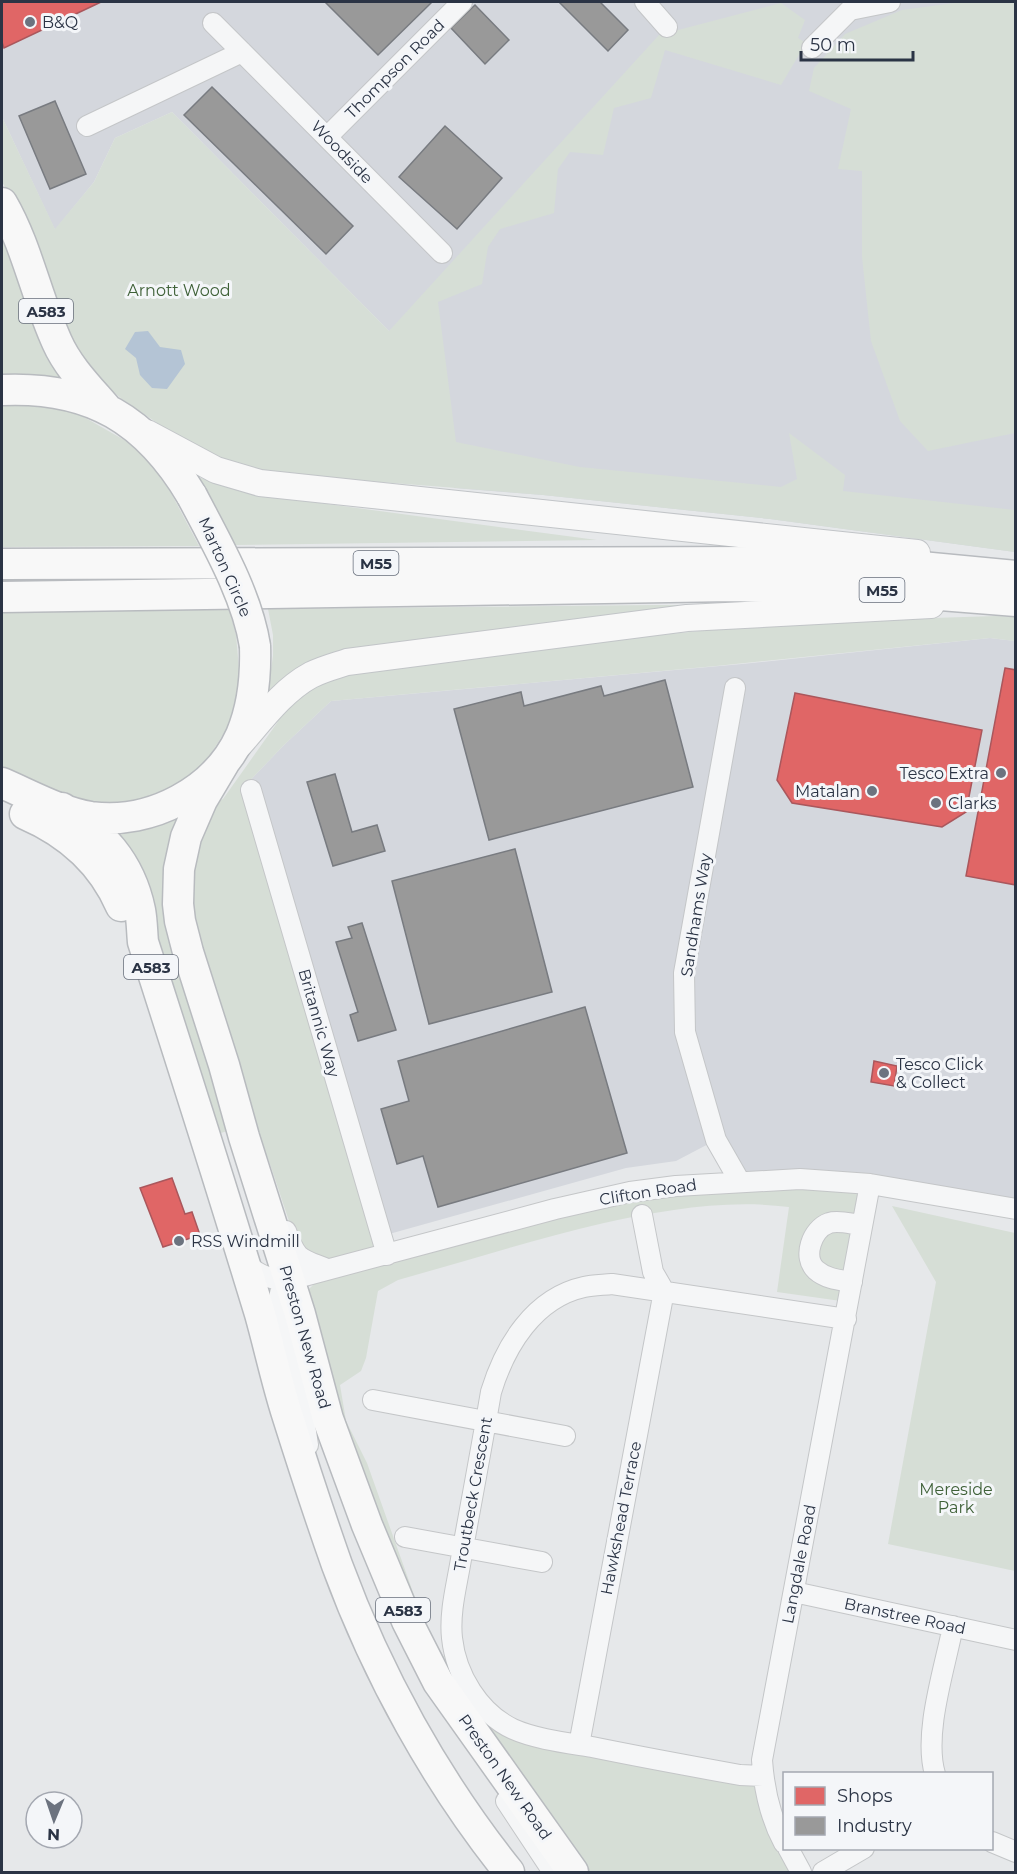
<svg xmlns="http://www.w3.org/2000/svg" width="1017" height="1874" font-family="Montserrat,sans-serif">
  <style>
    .built { fill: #d4d7dd }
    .green { fill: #d6ded6 }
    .water { fill: #b4c4d5 }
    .shops { fill: #e06666; stroke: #aa575c; stroke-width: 1.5 }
    .industry { fill: #999; stroke: #787b80; stroke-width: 1.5 }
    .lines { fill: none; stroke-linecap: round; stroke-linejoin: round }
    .minor-casing { stroke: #c4c6c8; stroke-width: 22 }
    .major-casing { stroke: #c2c5c8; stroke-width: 28 }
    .highway-casing { stroke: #b8bbbf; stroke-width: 33 }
    .minor { stroke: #f5f6f7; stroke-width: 20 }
    .major { stroke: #f8f8f8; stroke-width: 26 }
    .highway { stroke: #f8f8f8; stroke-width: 30 }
    .highway-bridge-casing { stroke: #b8bbbf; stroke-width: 33; stroke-linecap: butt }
    .highway-bridge { stroke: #f8f8f8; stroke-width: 30 }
    .poi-dot { fill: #6c737f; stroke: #f4f6f9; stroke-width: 2 }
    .labels { text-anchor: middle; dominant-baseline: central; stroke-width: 6; stroke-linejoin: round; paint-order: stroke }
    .shield { fill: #f4f6f9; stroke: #676e7b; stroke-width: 1.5 }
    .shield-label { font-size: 15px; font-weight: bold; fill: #2b3445 }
    .poi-label { font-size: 16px; fill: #2b3445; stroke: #f4f6f9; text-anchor: start }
    .street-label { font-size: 16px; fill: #2b3445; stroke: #f4f6f9 }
    .park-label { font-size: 16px; fill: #3f6138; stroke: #f4f6f9 }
  </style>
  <rect width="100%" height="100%" fill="#e6e8ea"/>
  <path class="built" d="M2 2H1015V552L770 519 543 495 454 488 389 331 172 112 115 138 94 182 55 230 2 117Z
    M990 638 1015 641V1209L968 1202 740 1182 716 1140 676 1161 626 1168 382 1236 240 791 284 745 331 701 742 664Z"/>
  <path class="green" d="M962 2H1015V433L928 451 900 421 871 341 862 257V171L838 169 851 109 809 91 814 68 845 34 902 10Z
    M781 3 805 20 798 38 806 43 781 85 665 50 651 98 614 108 603 155 570 152 558 169 554 213 500 229 488 247 482 284 438 302 456 442 580 467 781 487 797 479 789 433 845 475 843 491 1015 510V552L770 519 543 495 355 480 249 469 229 464 166 429 122 399 91 374 65 335 15 204 2 182V117L55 229 94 182 115 138 172 112 389 331 659 35Z
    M2 232 62 381 2 380Z
    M18 404 45 406 75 412 126 441 147 459 170 491 199 546 2 547V405Z
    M198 477 221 485 252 494 597 540 234 545Z
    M657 605H704L356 649 267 698 273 656V635L268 609Z
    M229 609 236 635 239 669 238 695 230 724 208 758 191 778 179 787 122 806 80 801 2 768V611Z
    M995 616 1015 617V641L990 638 716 666 331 701 284 745 240 791 251 790 387 1254 630 1192 870 1184 848 1302 777 1292 789 1207C727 1199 664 1210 604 1223 535 1239 466 1261 398 1280L378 1291 366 1358 361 1371 340 1385 346 1421 367 1463 414 1595 431 1634 468 1700 500 1722 763 1776 801 1872H573L478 1739 367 1525 305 1293 315 1283 324 1267 302 1260 271 1167 180 921 208 806 223 799 277 723 283 711 290 701 335 674 611 640 778 623Z
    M184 811 195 1017 227 1131 212 1136 106 830Z
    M892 1206 1015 1233V1571L888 1544 936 1282Z"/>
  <path class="water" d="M148 331 160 347 181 350 185 364 167 389 152 388 140 375 136 358 125 349 135 332Z"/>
  <path class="shops" d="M2 2H101L4 48 2 42Z
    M1005 668 1016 670V885L966 876Z
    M795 693 982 730 966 812 942 827 792 803 777 780Z
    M874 1061 897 1066 894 1086 871 1082Z
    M172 1178 185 1214 192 1212 200 1235 163 1247 140 1188Z"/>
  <path class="industry" d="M325 2H432L378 55Z
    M559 2H600L628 30 608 51Z
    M475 5 509 40 485 64 451 28Z
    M212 87 353 226 326 254 184 115Z
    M55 101 86 174 50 189 19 116Z
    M445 126 502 178 457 229 399 177Z
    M665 680 693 787 489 840 454 709 521 692 524 706 601 686 604 696Z
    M335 774 352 832 377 825 385 851 333 866 307 782Z
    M515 849 552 992 429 1024 392 881Z
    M362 923 396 1030 358 1041 350 1015 358 1012 336 942 352 938 348 927Z
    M585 1007 627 1153 438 1207 423 1156 397 1164 381 1109 409 1101 398 1061Z"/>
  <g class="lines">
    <g class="minor-casing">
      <path id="minor" d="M645 2 667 27
        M213 23 442 253
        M812 48 850 10 890 2
        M87 126 242 52
        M327 137 462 2
        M735 688 684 973 685 1032 716 1140 740 1182
        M251 790 387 1255
        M286 1231C297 1261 300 1258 327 1269
        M244 1262C258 1275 270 1280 289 1280L555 1209 630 1192 676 1186 800 1179 870 1184 1016 1209
        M289 1280C281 1287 279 1293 279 1303L298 1378 308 1445
        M852 1282C840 1280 826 1279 816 1270 802 1257 812 1229 829 1223 839 1220 851 1224 861 1225
        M373 1400 565 1436
        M405 1537 542 1562
        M794 1592 1016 1640
        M579 1745 664 1291 653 1272 642 1215
        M935 1774C923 1733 945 1668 953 1626
        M763 1776 740 1775C690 1766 641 1757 592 1747 568 1743 535 1739 513 1729 479 1713 456 1675 452 1638 449 1610 458 1581 462 1553 472 1499 482 1445 491 1392 505 1346 534 1298 584 1287 593 1285 603 1285 612 1284L846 1319
        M506 1801 553 1872
        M992 1842 1016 1852
        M784 1843C770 1817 764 1789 762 1760L870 1184
        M788 1848 801 1872
        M823 1872 864 1848"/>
    </g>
    <g class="major-casing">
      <path id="major" d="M147 433 216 470 260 483 917 553
        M240 744C261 720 283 690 311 675 323 669 335 666 347 662L687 618 931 605"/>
    </g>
    <g class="highway-casing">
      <path id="highway" d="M2 203C27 246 36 296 57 342 68 367 89 388 107 409
        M2 390C91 386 147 420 192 496
        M2 564 809 562 879 563 1016 576
        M2 597 733 586 890 591 1016 601
        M224 763 202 800 186 837 179 869 178 904 180 921 188 952 224 1065 244 1137 300 1314 328 1419 367 1525 407 1621 438 1682 573 1872
        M2 783C30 795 60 812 91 817 151 825 216 791 241 735 253 707 256 677 255 646
        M62 808C102 832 130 862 140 910 142 920 142 932 143 942 183 1066 222 1189 260 1314 269 1346 276 1379 286 1411 302 1462 319 1514 337 1565 377 1674 436 1781 509 1872
        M25 814C69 833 102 862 121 906"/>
    </g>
    <use href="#minor" class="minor"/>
    <use href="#major" class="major"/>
    <use href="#highway" class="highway"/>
    <g class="highway-bridge-casing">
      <path id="highway-bridge" d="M192 496C216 542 247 595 255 646"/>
    </g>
    <use href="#highway-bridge" class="highway-bridge"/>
  </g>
  <g class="poi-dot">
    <circle cx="30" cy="22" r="6"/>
    <circle cx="1001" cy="773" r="6"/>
    <circle cx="872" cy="791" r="6"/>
    <circle cx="936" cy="803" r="6"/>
    <circle cx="884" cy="1073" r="6"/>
    <circle cx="179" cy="1241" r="6"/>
  </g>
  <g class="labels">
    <g class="shield">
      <rect x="19" y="299" width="54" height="24" rx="4.5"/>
      <rect x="353.5" y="551" width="45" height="24" rx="4.5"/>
      <rect x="859.5" y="578" width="45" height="24" rx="4.5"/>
      <rect x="124" y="955" width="54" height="24" rx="4.5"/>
      <rect x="376" y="1598" width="54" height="24" rx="4.5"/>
    </g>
    <g class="shield-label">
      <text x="46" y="311">A583</text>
      <text x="376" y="563">M55</text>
      <text x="882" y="590">M55</text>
      <text x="151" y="967">A583</text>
      <text x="403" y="1610">A583</text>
    </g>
    <g class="poi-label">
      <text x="42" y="22">B&amp;Q</text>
      <text x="989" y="773" text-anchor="end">Tesco Extra</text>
      <text x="860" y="791" text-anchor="end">Matalan</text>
      <text x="948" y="803">Clarks</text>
      <text x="896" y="1064">Tesco Click<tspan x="896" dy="18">&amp; Collect</tspan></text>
      <text x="191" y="1241">RSS Windmill</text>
    </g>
    <g class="street-label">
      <text transform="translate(395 69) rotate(-45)">Thompson Road</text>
      <text transform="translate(342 152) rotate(46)">Woodside</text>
      <text transform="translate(225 567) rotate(66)">Marton Circle</text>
      <text transform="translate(696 915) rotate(-81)">Sandhams Way</text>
      <text transform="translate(319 1023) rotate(74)">Britannic Way</text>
      <text transform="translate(648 1192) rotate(-9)">Clifton Road</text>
      <text transform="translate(305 1337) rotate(74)">Preston New Road</text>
      <text transform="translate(473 1494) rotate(-80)">Troutbeck Crescent</text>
      <text transform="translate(621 1518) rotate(-79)">Hawkshead Terrace</text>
      <text transform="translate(799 1564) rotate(-79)">Langdale Road</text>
      <text transform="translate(905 1616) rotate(12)">Branstree Road</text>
      <text transform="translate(505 1777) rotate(55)">Preston New Road</text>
    </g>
    <g class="park-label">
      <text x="179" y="290">Arnott Wood</text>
      <text x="956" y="1489">Mereside<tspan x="956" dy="18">Park</tspan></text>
    </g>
  </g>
  <rect width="1017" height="1874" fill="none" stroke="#2b3445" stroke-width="6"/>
  <rect x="783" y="1772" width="210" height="78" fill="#f4f6f9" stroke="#a4a8b1" stroke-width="1.5"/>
  <rect x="795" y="1787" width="30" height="18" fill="#e06666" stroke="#a4a8b1" stroke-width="1.5"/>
  <text x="837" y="1802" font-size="18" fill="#2b3445">Shops</text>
  <rect x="795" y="1817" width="30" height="18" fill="#999999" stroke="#a4a8b1" stroke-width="1.5"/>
  <text x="837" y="1832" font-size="18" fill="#2b3445">Industry</text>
  <g transform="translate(54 1820) rotate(182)"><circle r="28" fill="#f4f6f9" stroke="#a4a8b1" stroke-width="1.5"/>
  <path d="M0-4.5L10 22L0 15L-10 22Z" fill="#6c737f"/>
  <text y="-9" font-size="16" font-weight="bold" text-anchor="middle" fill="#2b3445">N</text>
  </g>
  <path d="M801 51v9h112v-9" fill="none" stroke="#2b3445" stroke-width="3"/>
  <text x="810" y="51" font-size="18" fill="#2b3445" stroke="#f4f6f9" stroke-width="4.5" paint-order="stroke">50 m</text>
</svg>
